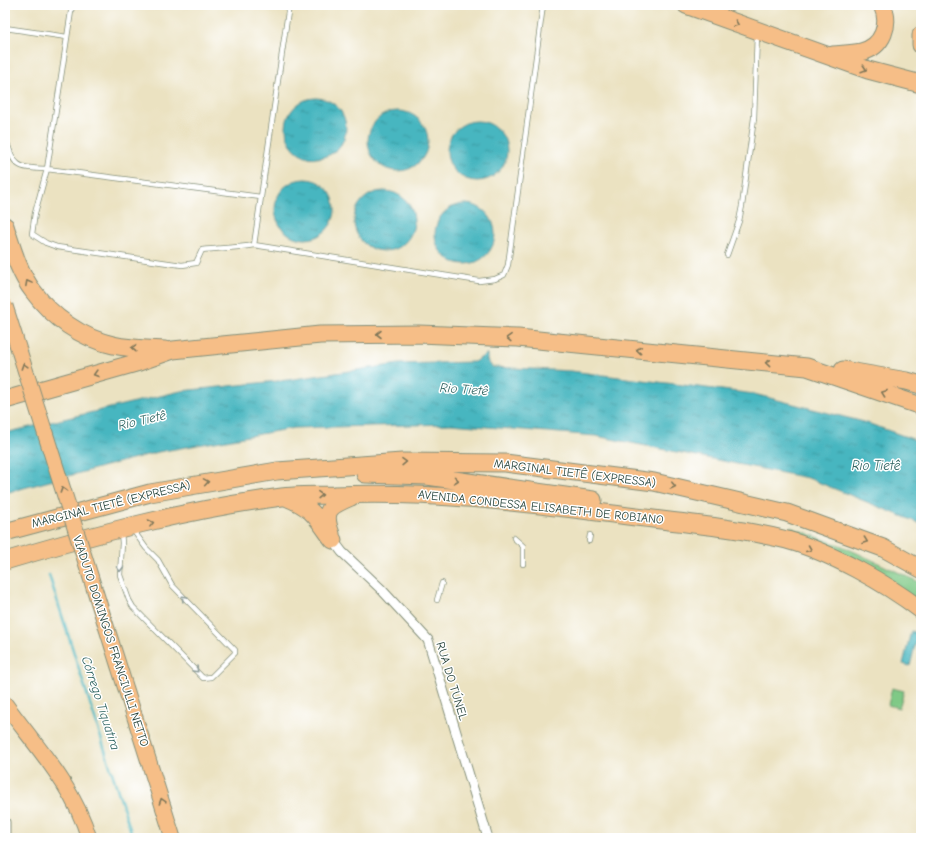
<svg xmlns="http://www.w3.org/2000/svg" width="926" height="843" font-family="'Comic Neue',sans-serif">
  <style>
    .grass { fill: #7fc986; stroke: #4f835d }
    .water { fill: url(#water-ripples); stroke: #337a7a }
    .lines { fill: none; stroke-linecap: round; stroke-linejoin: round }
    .stream { stroke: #47b6c0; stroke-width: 2.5 }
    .lane-casing { stroke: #85907a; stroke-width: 6 }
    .street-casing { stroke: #85907a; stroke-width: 11 }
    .primary-casing { stroke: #85907a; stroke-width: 17 }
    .highway-casing { stroke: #85907a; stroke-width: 19 }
    .lane { stroke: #fff; stroke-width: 4.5 }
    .street { stroke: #fff; stroke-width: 9 }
    .primary { stroke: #f6be87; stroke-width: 15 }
    .highway { stroke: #f6be87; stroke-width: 17 }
    .primary-bridge-casing { stroke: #85907a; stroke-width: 17; stroke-linecap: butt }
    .primary-bridge { stroke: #f6be87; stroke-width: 15 }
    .oneway { stroke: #807759 }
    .oneway2 { stroke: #8f9e9a }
    .labels { text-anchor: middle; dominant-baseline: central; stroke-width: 3; stroke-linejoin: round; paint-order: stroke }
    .street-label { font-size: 12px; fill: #1f3d34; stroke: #fff }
    .water-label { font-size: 13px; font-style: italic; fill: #2b615e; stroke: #fff }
  </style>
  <defs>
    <pattern id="water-ripples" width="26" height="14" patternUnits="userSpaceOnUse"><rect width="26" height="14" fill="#47b6c0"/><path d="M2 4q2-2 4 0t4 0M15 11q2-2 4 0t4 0" fill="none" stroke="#3b959d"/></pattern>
  </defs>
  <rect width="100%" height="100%" fill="#fff"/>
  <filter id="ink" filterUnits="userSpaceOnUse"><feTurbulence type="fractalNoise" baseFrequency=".025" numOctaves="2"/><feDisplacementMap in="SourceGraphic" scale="8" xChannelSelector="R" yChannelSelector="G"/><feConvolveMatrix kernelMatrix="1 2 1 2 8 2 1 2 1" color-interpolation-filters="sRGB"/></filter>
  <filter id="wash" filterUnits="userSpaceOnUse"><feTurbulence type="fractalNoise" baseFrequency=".012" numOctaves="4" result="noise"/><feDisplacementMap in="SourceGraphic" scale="16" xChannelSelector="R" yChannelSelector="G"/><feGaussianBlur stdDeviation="0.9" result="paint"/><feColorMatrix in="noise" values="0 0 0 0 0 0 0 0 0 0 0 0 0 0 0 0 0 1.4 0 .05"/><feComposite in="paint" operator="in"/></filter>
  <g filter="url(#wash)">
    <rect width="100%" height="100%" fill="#ebe2c1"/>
    <path class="grass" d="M790 527 842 546 921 583V602L790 534Z
      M892 688 904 691 899 708 888 705Z"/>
    <path class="water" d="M286 128a30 30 0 1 1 60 0a30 30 0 1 1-60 0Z
      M368 141a30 30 0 1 1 60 0a30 30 0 1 1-60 0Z
      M447 151a30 30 0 1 1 60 0a30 30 0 1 1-60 0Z
      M275 209a30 30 0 1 1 60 0a30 30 0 1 1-60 0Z
      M354 221a30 30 0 1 1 60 0a30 30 0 1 1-60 0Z
      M435 234a30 30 0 1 1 60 0a30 30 0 1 1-60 0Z
      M487 354V360L492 367 571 371 754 394 864 422 921 442V524L808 478 596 436 451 424 294 428 158 452 5 493V433L181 391 287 380 399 364 474 362Z
      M911 631 918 633 910 666 903 664Z"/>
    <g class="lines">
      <path class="stream" d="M49 575 133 838"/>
    </g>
  </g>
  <g filter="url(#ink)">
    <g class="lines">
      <g class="lane-casing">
        <path id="lane" d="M72 5 47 169 35 213 32 234 46 243 57 247 182 265 196 263 202 250C220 248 237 248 254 245L479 281 495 279 504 275 508 265 543 5
          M5 28 67 37
          M5 137C15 167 15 168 47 169L261 197
          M254 245 289 5
          M727 255 739 221 742 206 754 118 757 34
          M121 532 122 543 120 575 129 600 133 607 203 678 211 677 235 653V650L172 585 158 560 146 548 133 530
          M514 538 523 546V564
          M589 541 590 535
          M437 600 442 583"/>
      </g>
      <g class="street-casing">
        <path id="street" d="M333 540 342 552 381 589 428 640 488 838
          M5 822V838"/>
      </g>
      <g class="primary-casing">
        <path id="primary" d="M5 704C37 748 73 785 89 838"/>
      </g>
      <g class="highway-casing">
        <path id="highway" d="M686 5 868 70 921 84
          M921 35V45
          M833 55C842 54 852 54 861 52 883 47 891 24 882 5
          M5 226C12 248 19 273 33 291 52 317 81 338 113 345 130 349 147 349 165 350
          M843 370 907 381 921 385
          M5 400 139 362 173 350 320 335 419 334 518 338 807 367 921 406
          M365 474 427 476 593 500
          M288 498C313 508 317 518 333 540
          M5 532 150 493 277 471 402 462 505 463 654 482 787 513 883 548 921 569
          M331 534C322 509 330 506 351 497
          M5 561C95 534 189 509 282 497 299 495 317 495 334 495 428 491 520 502 613 514 671 522 730 526 787 540 830 552 886 583 921 610"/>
      </g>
      <use href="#lane" class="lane"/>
      <use href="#street" class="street"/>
      <use href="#primary" class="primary"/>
      <use href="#highway" class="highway"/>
      <g class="primary-bridge-casing">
        <path id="primary-bridge" d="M5 306 173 838"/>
      </g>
      <use href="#primary-bridge" class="primary-bridge"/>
    </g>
    <defs><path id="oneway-chevron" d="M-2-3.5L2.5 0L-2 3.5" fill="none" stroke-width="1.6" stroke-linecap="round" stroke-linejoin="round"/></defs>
    <g class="oneway">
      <use href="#oneway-chevron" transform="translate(736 24) rotate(21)"/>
      <use href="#oneway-chevron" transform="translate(864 69) rotate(18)"/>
      <use href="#oneway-chevron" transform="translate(28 283) rotate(-118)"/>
      <use href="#oneway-chevron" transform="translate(379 334) rotate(180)"/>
      <use href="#oneway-chevron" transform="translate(509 338) rotate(-178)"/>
      <use href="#oneway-chevron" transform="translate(134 348) rotate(-177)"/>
      <use href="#oneway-chevron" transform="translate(639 350) rotate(-174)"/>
      <use href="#oneway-chevron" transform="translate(768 363) rotate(-174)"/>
      <use href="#oneway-chevron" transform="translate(24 366) rotate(-108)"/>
      <use href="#oneway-chevron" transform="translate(96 374) rotate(164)"/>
      <use href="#oneway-chevron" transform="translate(884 393) rotate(-160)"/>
      <use href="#oneway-chevron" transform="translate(404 462) rotate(-1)"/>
      <use href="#oneway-chevron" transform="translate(456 480) rotate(7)"/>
      <use href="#oneway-chevron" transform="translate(206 482) rotate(-9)"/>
      <use href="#oneway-chevron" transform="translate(673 486) rotate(13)"/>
      <use href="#oneway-chevron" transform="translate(63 490) rotate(-108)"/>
      <use href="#oneway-chevron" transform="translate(320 495) rotate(-2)"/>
      <use href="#oneway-chevron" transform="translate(151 523) rotate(-14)"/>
      <use href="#oneway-chevron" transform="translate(865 541) rotate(20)"/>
      <use href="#oneway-chevron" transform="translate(809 549) rotate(22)"/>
      <use href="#oneway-chevron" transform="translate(162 801) rotate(-108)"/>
    </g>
    <g class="oneway2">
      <use href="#oneway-chevron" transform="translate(120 569) rotate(91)"/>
      <use href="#oneway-chevron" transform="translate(184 598) rotate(-135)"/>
      <use href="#oneway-chevron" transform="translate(196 670) rotate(45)"/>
    </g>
  </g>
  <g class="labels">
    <g class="street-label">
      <text transform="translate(575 473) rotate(7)">MARGINAL TIETÊ (EXPRESSA)</text>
      <text transform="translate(111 504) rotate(-14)">MARGINAL TIETÊ (EXPRESSA)</text>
      <text transform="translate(541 507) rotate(6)">AVENIDA CONDESSA ELISABETH DE ROBIANO</text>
      <text transform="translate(111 641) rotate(72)">VIADUTO DOMINGOS FRANCIULLI NETTO</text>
      <text transform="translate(452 681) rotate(73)">RUA DO TÚNEL</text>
    </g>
    <g class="water-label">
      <text transform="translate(464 389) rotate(4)">Rio Tietê</text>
      <text transform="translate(142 420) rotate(-13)">Rio Tietê</text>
      <text x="876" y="465">Rio Tietê</text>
      <text transform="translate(101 703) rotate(72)">Córrego Tiquatira</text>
    </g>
  </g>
  <rect width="926" height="843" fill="none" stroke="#fff" stroke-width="20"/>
</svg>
